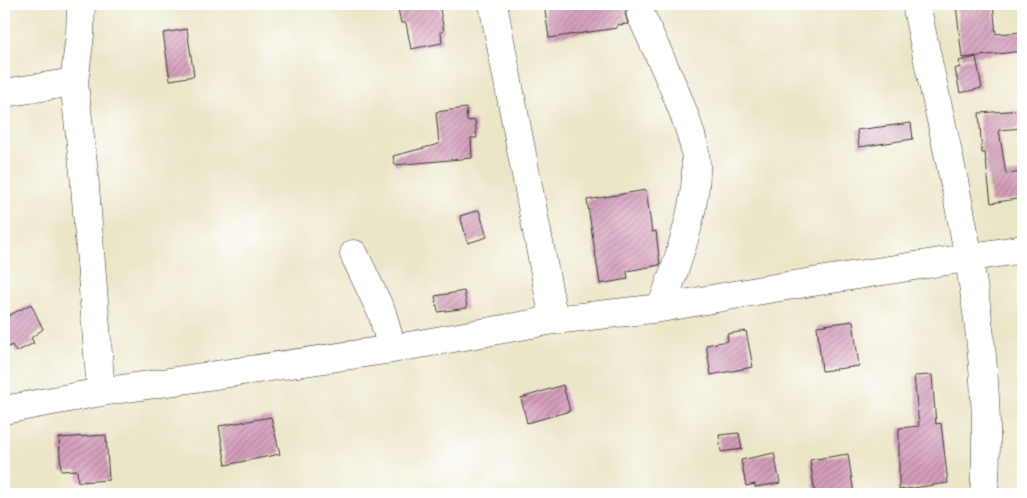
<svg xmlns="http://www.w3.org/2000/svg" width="1027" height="498" font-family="'Architects Daughter',sans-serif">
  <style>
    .building { fill: url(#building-hatch) }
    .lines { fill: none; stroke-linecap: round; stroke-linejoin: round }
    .minor-casing { stroke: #3b3a36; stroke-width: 29 }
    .minor { stroke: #fff; stroke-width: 28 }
  </style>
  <defs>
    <pattern id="building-hatch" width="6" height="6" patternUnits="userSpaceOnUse" patternTransform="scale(1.25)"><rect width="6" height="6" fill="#d49eba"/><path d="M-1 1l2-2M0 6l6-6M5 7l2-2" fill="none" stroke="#ab8096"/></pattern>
  </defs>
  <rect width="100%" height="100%" fill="#fff"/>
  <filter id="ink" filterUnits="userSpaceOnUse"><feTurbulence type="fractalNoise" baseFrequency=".02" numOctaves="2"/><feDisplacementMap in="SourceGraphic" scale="10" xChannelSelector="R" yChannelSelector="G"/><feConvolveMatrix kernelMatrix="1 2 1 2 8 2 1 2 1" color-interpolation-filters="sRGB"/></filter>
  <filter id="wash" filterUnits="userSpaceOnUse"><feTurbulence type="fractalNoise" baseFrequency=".0096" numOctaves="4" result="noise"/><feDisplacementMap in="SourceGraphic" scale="20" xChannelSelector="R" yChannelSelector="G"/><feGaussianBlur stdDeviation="1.12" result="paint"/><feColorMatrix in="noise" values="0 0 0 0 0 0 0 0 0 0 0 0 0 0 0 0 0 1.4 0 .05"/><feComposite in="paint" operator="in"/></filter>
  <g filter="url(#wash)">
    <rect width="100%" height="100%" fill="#ece6c8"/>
    <g id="blocks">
      <path class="building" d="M397 4H439L444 31 441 32 442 43 411 49 406 23H401Z
        M544 4H628L625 14 628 24 617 25V28L549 38Z
        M956 4H993L996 34 1023 32V51L962 58Z
        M187 29 194 76 170 80 163 33Z
        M976 57 982 88 960 93 955 69 960 67 959 61Z
        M466 108 467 121 475 120 477 138H471L472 158 395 165 393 156 439 144 436 112Z
        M1023 110V128L999 130 1006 174 1023 172V198L991 203 985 153H982L979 113Z
        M911 123 913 139 859 147 857 130Z
        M646 190 652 232 656 231 660 265 627 271 628 279 600 284 587 200Z
        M479 210 487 237 468 243 460 216Z
        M464 291 467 308 438 312 435 296Z
        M31 304 43 329 31 338 34 343 16 352 12 345 4 350V318Z
        M853 321 859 366 822 371 817 326Z
        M746 331 753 367 711 375 706 345 728 341 727 334Z
        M932 375 936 424 941 423 948 483 899 490V428L919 426 914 376Z
        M563 385 570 411 527 423 521 398Z
        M271 417 280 454 226 465 219 426Z
        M739 433 742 449 721 452 719 435Z
        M106 435 109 480 78 482 77 470 61 471 59 438Z
        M774 453 780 483 755 487V484L746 486 741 460Z
        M848 454 854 494H815L810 460Z"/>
    </g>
  </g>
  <g filter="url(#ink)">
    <use href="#blocks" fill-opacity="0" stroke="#3b3a36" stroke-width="1"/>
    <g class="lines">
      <g class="minor-casing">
        <path id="minor" d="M81 4 80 35 74 82 84 173 101 392
          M493 4 554 320
          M916 4C948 163 997 331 984 494
          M641 15C658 54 684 105 694 146 704 192 677 264 661 308
          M4 93 74 82
          M354 254 382 313 392 349
          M4 410 101 392 392 349 554 320 661 308 768 289 1023 249"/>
      </g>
      <use href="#minor" class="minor"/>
    </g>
  </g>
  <rect width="1027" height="498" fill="none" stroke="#fff" stroke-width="20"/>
</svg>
